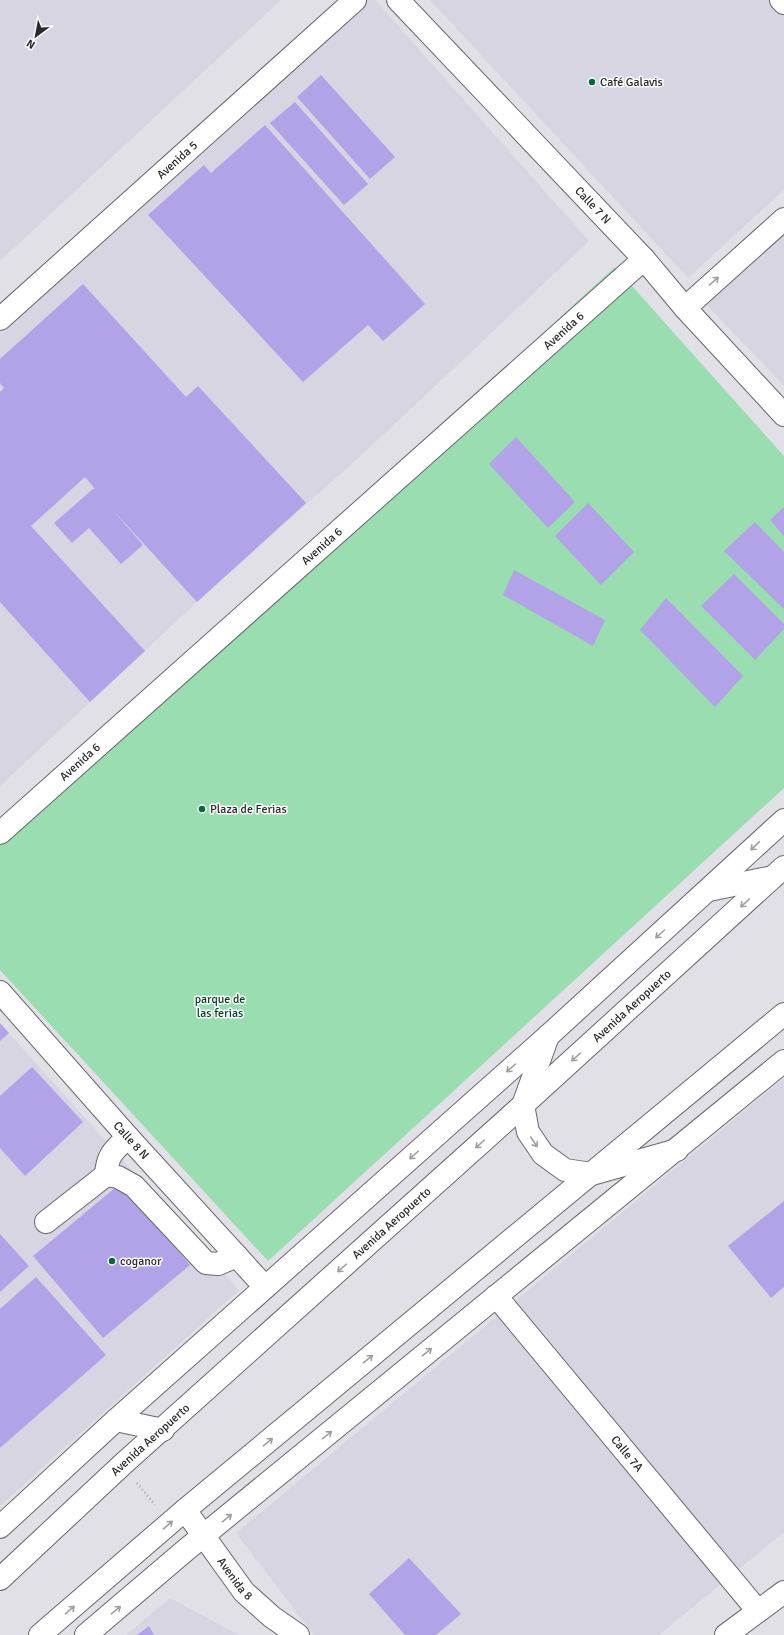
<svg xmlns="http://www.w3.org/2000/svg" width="784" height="1635" font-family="Signika,sans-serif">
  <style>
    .built { fill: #d7d5e2 }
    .green { fill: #99ddb0 }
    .building { fill: #b2a2e8 }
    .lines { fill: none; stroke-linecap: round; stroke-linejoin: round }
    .minor-casing { stroke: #68676c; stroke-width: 24 }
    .major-casing { stroke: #68676c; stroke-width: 24 }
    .path { stroke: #a4a3a8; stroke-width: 2.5; stroke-dasharray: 1 3; stroke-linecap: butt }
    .minor { stroke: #fff; stroke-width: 22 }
    .major { stroke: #fff; stroke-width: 22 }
    .oneway { stroke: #9f9fa0 }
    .poi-dot { fill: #0b673b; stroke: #fff; stroke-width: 1.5 }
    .labels { text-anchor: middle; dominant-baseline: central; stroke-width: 3; stroke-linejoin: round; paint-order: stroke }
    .poi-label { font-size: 12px; fill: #2a2a2c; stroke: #fff; text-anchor: start }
    .street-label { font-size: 12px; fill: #2a2a2c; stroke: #fff }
    .park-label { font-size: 12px; fill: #003d1f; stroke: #fff }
  </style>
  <rect width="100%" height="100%" fill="#e1e0e6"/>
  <path class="built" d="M0 0H281L0 261Z
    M339 0H375L589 241 366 451 197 602 0 786V320Z
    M430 0H773L784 12V190L688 278Z
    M784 227V386L703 301Z
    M0 1023 239 1290 0 1506Z
    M784 1078V1532L659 1635H314L236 1533Z
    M170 1598 239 1635H126Z"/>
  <path class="green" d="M615 267 784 456V788L268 1261 0 970V830Z"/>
  <path class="building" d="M321 75 395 157 370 179 297 97Z
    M295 102 368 184 344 205 270 123Z
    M265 125 425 304 383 341 368 325 303 382 148 215 204 165 211 173Z
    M83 284 186 397 198 386 306 503 197 602 112 509 143 545 121 564 89 528 72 543 54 523 93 489H95L85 477 31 526 145 651 90 702 0 602V392L4 388 0 383V359Z
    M516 437 575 502 548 528 489 464Z
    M588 503 634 552 601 585 555 536Z
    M784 507V536L770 520Z
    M755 522 784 552V609L724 551Z
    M514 570 605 620 593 646 503 595Z
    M734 574 784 624V629L755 660 701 606Z
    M666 598 743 676 715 707 640 630Z
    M0 1023 9 1033 0 1041Z
    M32 1067 83 1122 25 1176 0 1148V1096Z
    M121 1183 190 1265 103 1338 33 1256Z
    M784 1201V1287L771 1298 728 1246Z
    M0 1234 29 1266 0 1292Z
    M36 1277 106 1355 0 1448V1309Z
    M409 1558 461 1614 436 1635H405L369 1594Z
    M149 1626 154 1635H137Z"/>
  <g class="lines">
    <g class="minor-casing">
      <g id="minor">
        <path id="s1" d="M398 0 644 259 685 308 784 415"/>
        <path d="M781 0 784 3"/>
        <path d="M685 308 784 219"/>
        <path id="s2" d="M0 319 355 0"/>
        <path id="s3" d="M0 833 644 259"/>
        <path id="s4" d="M0 992 128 1137 265 1287"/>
        <path d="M106 1175C107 1155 114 1150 128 1137"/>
        <path d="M46 1222 106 1175 118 1177 134 1186 206 1263 218 1264 237 1256"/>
        <path id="s5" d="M496 1296 758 1611"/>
        <path id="s6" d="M185 1510 244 1592 272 1617 298 1635"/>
        <path d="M0 1527 116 1420 548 1036 784 820"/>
        <path d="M86 1635 187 1549 784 1061"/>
        <path d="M726 1635 784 1592"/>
      </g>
    </g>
    <g class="major-casing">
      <g id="major">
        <path d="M709 890 773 877"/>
        <path d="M548 1036 523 1105 528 1132 543 1154 565 1170 592 1174 677 1150"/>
        <path d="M116 1420 163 1430"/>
        <path id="s7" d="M0 1579 123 1464 523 1105 784 867"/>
        <path d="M40 1635 185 1510 784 1014"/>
      </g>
    </g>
    <path class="path" d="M137 1483 155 1505"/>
    <use href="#minor" class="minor"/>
    <use href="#major" class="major"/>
  </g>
  <defs><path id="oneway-shaft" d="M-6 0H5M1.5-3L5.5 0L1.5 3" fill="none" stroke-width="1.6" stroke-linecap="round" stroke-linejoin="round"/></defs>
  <g class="oneway">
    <use href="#oneway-shaft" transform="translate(714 281) rotate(-42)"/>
    <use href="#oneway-shaft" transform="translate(755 846) rotate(137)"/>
    <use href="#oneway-shaft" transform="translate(745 903) rotate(138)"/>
    <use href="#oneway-shaft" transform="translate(660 934) rotate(138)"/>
    <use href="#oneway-shaft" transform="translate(576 1057) rotate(138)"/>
    <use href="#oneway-shaft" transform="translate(511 1068) rotate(138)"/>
    <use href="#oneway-shaft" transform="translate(534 1142) rotate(57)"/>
    <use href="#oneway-shaft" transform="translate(480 1144) rotate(138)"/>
    <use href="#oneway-shaft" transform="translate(414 1155) rotate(138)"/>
    <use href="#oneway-shaft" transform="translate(342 1268) rotate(138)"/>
    <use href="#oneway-shaft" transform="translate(427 1352) rotate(-39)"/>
    <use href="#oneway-shaft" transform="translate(368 1359) rotate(-40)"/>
    <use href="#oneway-shaft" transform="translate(327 1435) rotate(-39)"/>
    <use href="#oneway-shaft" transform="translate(268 1442) rotate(-40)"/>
    <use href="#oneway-shaft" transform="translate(227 1518) rotate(-39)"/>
    <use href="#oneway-shaft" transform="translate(168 1525) rotate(-41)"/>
    <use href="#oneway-shaft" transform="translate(70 1610) rotate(-41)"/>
    <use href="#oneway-shaft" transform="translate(116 1610) rotate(-40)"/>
  </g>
  <g class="poi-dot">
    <circle cx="592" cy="82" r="4"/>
    <circle cx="202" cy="809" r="4"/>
    <circle cx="112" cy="1261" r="4"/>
  </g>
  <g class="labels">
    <g class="poi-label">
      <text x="600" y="82">Café Galavis</text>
      <text x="210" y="809">Plaza de Ferias</text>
      <text x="120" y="1261">coganor</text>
    </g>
    <g class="street-label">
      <text stroke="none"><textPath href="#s2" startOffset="238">Avenida 5</textPath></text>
      <text stroke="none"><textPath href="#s1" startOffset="283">Calle 7 N</textPath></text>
      <text stroke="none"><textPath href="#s3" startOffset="755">Avenida 6</textPath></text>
      <text stroke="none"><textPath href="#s3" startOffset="431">Avenida 6</textPath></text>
      <text stroke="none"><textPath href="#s3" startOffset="107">Avenida 6</textPath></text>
      <text stroke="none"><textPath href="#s7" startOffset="853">Avenida Aeropuerto</textPath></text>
      <text stroke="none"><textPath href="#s4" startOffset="198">Calle 8 N</textPath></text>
      <text stroke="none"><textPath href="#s7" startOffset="529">Avenida Aeropuerto</textPath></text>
      <text stroke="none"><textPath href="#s7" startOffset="205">Avenida Aeropuerto</textPath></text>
      <text stroke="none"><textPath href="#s5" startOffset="205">Calle 7A</textPath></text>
      <text stroke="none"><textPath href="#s6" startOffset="85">Avenida 8</textPath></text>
    </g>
    <g class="park-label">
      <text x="220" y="999">parque de<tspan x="220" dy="14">las ferias</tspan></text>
    </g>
  </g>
  <g transform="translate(36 36) rotate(212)" stroke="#ffffff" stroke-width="3" paint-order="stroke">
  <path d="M0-3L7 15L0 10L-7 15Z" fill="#2a2a2c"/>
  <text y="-6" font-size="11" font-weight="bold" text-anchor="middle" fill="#2a2a2c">N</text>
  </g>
</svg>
